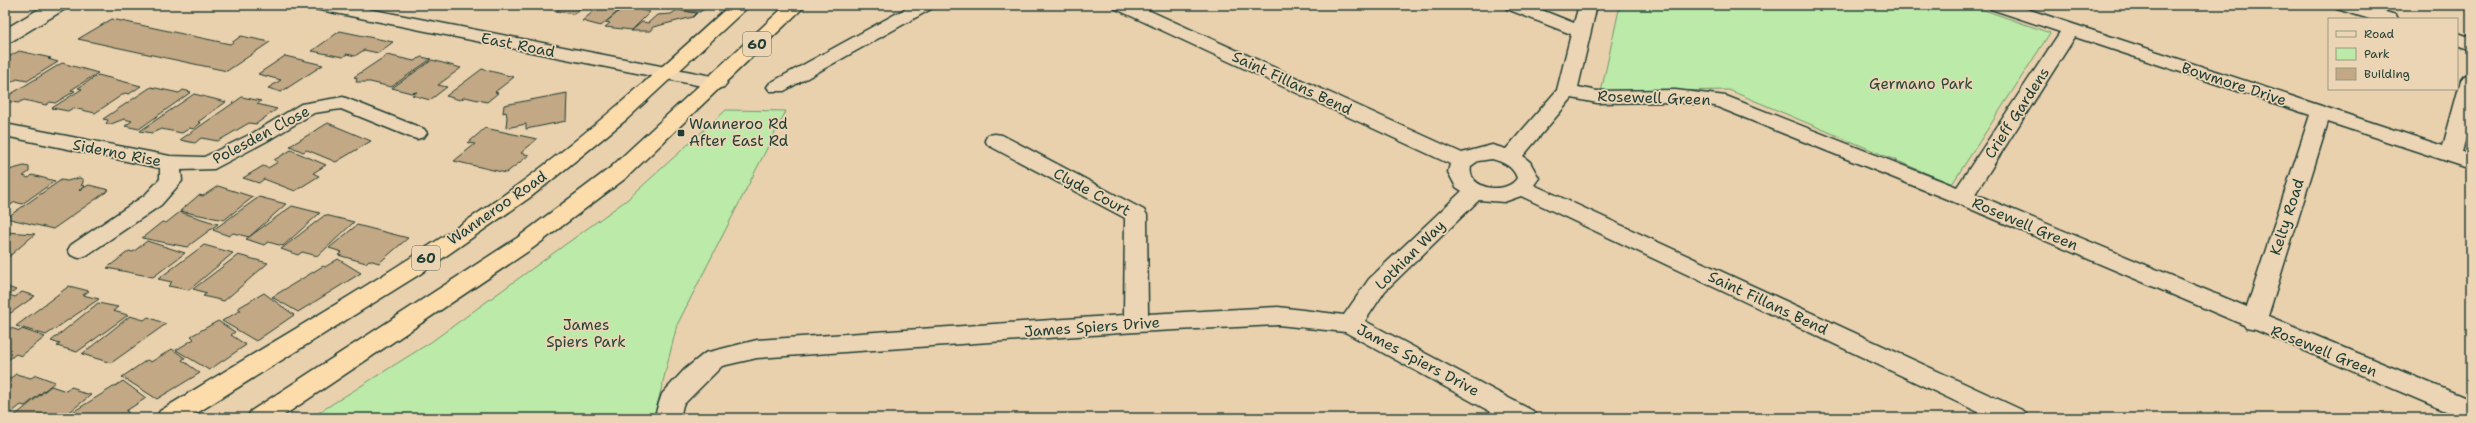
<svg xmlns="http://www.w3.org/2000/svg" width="2476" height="423" font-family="'Shantell Sans',sans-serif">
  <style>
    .green { fill: #bceaa8; stroke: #6e946e }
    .building { fill: #c2a884; stroke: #1f3d34 }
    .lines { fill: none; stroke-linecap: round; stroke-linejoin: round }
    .street-casing { stroke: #1f3d34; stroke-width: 3 }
    .secondary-casing { stroke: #1f3d34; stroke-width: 3 }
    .highway-casing { stroke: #1f3d34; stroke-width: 3 }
    .street { fill: #ebd5b4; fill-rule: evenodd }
    .secondary { fill: #ebd5b4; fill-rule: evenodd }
    .highway { fill: #fddcac; fill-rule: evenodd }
    .poi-dot { fill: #1f3d34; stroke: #ebd5b4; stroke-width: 1.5 }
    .labels { text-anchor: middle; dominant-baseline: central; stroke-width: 3.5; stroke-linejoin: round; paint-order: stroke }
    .shield { fill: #ebd5b4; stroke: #5c6b5a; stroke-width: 1 }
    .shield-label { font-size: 14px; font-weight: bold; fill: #1f3d34 }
    .street-label { font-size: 15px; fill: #1f3d34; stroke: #ebd5b4 }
    .park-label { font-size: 15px; fill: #27463a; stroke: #ebd5b4 }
    .poi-label { font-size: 15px; fill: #1f3d34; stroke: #ebd5b4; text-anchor: start }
  </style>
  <rect width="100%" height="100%" fill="#ead1ae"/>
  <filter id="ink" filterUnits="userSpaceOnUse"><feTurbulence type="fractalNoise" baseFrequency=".025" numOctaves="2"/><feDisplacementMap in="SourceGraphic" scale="8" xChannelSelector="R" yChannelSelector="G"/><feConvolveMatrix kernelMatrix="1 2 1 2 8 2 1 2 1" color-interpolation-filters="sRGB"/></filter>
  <g filter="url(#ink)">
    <path class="green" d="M1620 5H1970L2050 33 1952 184 1729 90 1601 92Z
      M726 110 786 111 677 325 654 418H310L431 342 628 199Z"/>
    <path class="building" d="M539 5H585L574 14 556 11 560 8 555 7 551 9 537 7Z
      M601 5H617L616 8 621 9 601 26 582 21Z
      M667 5H709L700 12H691L669 8 665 6Z
      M623 8 636 9 650 12 632 30 605 27 610 23 606 22Z
      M677 10 697 13 693 17 653 27 650 31H631L642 22 648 23 657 15 671 14Z
      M112 19 230 44 241 36 270 42 227 71 78 39Z
      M340 31 393 42 378 53 364 50 355 56 347 54 343 57 312 51Z
      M19 51 51 58 48 59 58 62 27 81 17 79 5 86V59Z
      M387 55 414 61 421 57 431 59 391 87 370 82H356L357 78 354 77Z
      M285 56 323 65 281 92 268 88 281 80 258 74Z
      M432 60 461 68 438 85 447 87 430 100 412 95 417 92 411 93 392 88Z
      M62 63 98 73 71 90 75 91 55 103 50 102 46 105 24 100 18 103 5 101 8 97H6Z
      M482 69 514 77 495 92 498 93 487 102 465 97 460 100 446 96Z
      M98 75 141 86 129 94 125 93 95 113 73 108 68 111 52 108 82 89 78 88Z
      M151 87 179 93 183 90 191 92 139 129 125 126 132 121 124 119 111 124H106L108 120 103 119Z
      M567 93 566 121 526 129V124L506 128 507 117 506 112 503 113 504 105Z
      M194 94 226 102 198 122 201 123 193 129 190 128 182 133 161 129 152 133 140 131Z
      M242 97 261 101 257 104 277 109 256 124 249 123 218 141 201 138 195 143 180 140Z
      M328 123 371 141 336 162 307 150 303 152 290 146Z
      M485 128 537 139 521 153 529 155 506 173 454 161 475 144 468 143Z
      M291 150 326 165 313 173 319 176 295 191 264 179 259 183 243 178 263 166 268 168 278 162 274 160Z
      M24 166 29 167V172L23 176 29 178 32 175 55 181 22 204 15 202 5 209V171Z
      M79 178 83 179V183L81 185 85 186 79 190 89 185 109 190 53 229 6 218 61 180 67 181Z
      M218 186 253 197 224 220 180 211 199 195 203 196Z
      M259 197 286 204 249 237 233 233 229 236 213 230Z
      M292 206 320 213 283 246 268 242 264 245 246 239Z
      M180 212 218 224 187 247 142 238 162 222 166 223Z
      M325 215 354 222 318 256 302 252 298 255 281 249Z
      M357 225 408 238 379 263 369 260 366 263 338 255 342 252 329 248Z
      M5 232 35 234 5 260Z
      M147 241 185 253 153 277 107 268 129 251 133 252Z
      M204 245 233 253 189 290 168 286 172 282 158 279Z
      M238 255 268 263 224 301 203 296 207 293 193 289Z
      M338 259 361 273 298 312 272 297 323 266 325 267Z
      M5 286 16 290 9 295 15 297 22 292 35 296 5 317Z
      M69 286 89 291 83 295 99 299 46 335 16 326Z
      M264 293 294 315 256 341 222 321 241 310 238 308Z
      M98 303 118 307 113 311 128 315 77 352 57 346 60 344 51 341Z
      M130 316 144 320 148 317 166 324 111 363 82 354Z
      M218 321 235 332 231 335 246 345 209 370 176 350 194 339 191 336Z
      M5 326 20 331 22 329 45 337 21 356 16 354 5 362Z
      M172 349 185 358 182 360 200 373 157 399 122 377 147 360 151 362Z
      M16 374 31 378 36 375 55 382 25 406 21 405 7 416 5 415V382Z
      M123 381 146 398 126 411 129 413 121 418H63Z
      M51 386 66 391 71 387 78 389 76 391 91 395 62 418H12Z"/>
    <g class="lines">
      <g class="street-casing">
        <path id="street" d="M46 5H68L65 9 12 41 5 43V29Z
          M912 5H934L931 9 784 91H770L767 87 770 83Z
          M1113 5H1137L1462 153 1492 145 1506 149 1557 90 1571 34 1507 9 1504 5H1529L1574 23 1579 5H1597L1578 87 1597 91 1675 90 1726 96 1957 187 2060 32 1991 9 1988 5H2015L2443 146 2461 80 2464 76 2471 74V119L2462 152 2471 155V169L2328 122 2268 316 2471 400V418H2462L2256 330 2246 328 2244 325 1954 202 1715 106 1675 102 1597 103 1572 98 1523 156 1530 162 1539 178 1534 185 2024 411 2028 418H1991L1521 196 1504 202 1479 200 1385 291 1365 321 1533 411 1537 418H1502L1345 332 1278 325 1136 332 757 358 722 366 683 405 680 418H654L662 394 684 370 705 353 757 340 1124 315 1125 218 988 145 985 140 988 135 995 134 1002 135 1144 210 1147 215 1148 314 1278 307 1344 315 1369 279 1462 191 1456 187 1448 172 1450 164 1116 9ZM2075 37 2310 115 2247 307 1975 194ZM1492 159C1503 162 1513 166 1517 178 1507 195 1466 190 1471 166L1478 161Z
          M2334 5H2362L2396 15 2398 19H2370L2337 9Z
          M2457 33 2471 38V50L2457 45Z
          M343 97 424 129 427 133 424 137 417 139 410 137 341 109 314 113 267 141 214 169 181 170 182 181 161 205 87 255 79 258 71 255 68 250 71 245 145 195 160 179V168L5 136V124L170 156 204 157 253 133 301 104Z"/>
      </g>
      <g class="secondary-casing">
        <path id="secondary" d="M311 5H348L717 77 724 79 727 83 724 87 717 89 320 10 314 9Z"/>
      </g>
      <g class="highway-casing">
        <path id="highway" d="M730 5H750L627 119 532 196 420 274 189 418H156L160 411C279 337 402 269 515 187 591 132 661 68 730 5Z
          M786 5H806L626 178 533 248 280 418H247L251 411 517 238 610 168Z"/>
      </g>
      <use href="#street" class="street"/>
      <use href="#secondary" class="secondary"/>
      <use href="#highway" class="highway"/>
    </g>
  </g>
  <rect class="poi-dot" x="677" y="129" width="8" height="8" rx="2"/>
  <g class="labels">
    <g class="shield">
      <rect x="743" y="32" width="28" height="24" rx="3"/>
      <rect x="412" y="246" width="28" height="24" rx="3"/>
    </g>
    <g class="shield-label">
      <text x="757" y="44">60</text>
      <text x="426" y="258">60</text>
    </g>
    <g class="street-label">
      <text transform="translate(518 45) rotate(11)">East Road</text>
      <text transform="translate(1292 83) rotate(25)">Saint Fillans Bend</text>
      <text transform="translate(2234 84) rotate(18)">Bowmore Drive</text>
      <text transform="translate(1654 98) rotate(2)">Rosewell Green</text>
      <text transform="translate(2017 113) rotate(-57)">Crieff Gardens</text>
      <text transform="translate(261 135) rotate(-28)">Polesden Close</text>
      <text transform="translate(117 153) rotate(11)">Siderno Rise</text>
      <text transform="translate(1092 192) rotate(28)">Clyde Court</text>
      <text transform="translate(497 208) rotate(-35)">Wanneroo Road</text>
      <text transform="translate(2287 217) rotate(-72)">Kelty Road</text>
      <text transform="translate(2025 224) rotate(23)">Rosewell Green</text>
      <text transform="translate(1410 255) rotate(-45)">Lothian Way</text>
      <text transform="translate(1768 303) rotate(25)">Saint Fillans Bend</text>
      <text transform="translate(1092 327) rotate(-4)">James Spiers Drive</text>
      <text transform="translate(2324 351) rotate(22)">Rosewell Green</text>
      <text transform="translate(1418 360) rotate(28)">James Spiers Drive</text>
    </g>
    <g class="park-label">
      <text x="1921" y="84">Germano Park</text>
      <text x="586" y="325">James<tspan x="586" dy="17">Spiers Park</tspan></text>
    </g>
    <g class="poi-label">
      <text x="689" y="124">Wanneroo Rd<tspan x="689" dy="17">After East Rd</tspan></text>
    </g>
  </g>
  <rect width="2476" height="423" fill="none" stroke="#ebd5b4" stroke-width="20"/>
  <rect x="10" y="10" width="2456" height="403" fill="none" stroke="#1f3d34" stroke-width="1.5" filter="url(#ink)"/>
  <rect x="2328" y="18" width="130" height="72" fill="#ebd5b4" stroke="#999881"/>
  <rect x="2336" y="31" width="20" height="6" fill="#ebd5b4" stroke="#999881"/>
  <text x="2364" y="38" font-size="12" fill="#1f3d34">Road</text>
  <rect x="2336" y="48" width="20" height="12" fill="#bceaa8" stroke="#999881"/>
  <text x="2364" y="58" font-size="12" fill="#1f3d34">Park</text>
  <rect x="2336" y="68" width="20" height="12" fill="#c2a884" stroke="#999881"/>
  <text x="2364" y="78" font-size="12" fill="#1f3d34">Building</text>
</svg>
